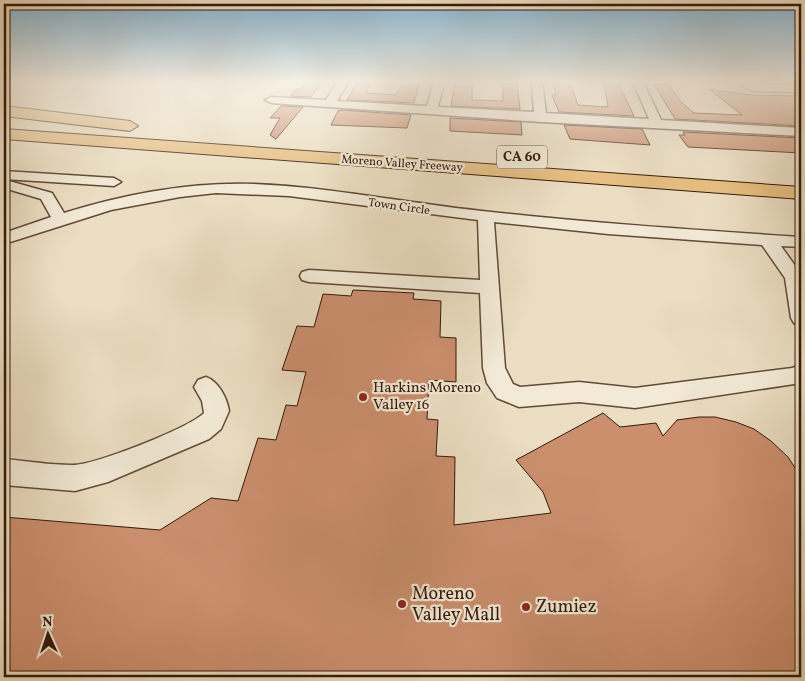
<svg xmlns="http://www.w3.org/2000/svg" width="805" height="681" font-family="Vollkorn,serif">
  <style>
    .building { fill: #cb8f6e; stroke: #361909 }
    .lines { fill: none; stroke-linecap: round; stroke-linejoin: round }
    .minor-casing { stroke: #634a37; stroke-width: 3 }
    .highway-casing { stroke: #361909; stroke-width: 2 }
    .minor { fill: #f2ead7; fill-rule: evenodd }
    .highway { fill: #e6bf81; fill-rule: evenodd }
    .poi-dot { fill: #8f2418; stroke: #f2ead7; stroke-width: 2 }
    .labels { text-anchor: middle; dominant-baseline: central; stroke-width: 4.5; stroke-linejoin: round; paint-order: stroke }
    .far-street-label { font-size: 12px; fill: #361909; stroke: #f2ead7 }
    .shield { fill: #f2ead7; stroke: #6e5847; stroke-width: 1 }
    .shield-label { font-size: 14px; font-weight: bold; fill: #361909 }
    .poi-label { font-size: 15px; fill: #361909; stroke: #f2ead7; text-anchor: start }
    .near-poi-label { font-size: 18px; fill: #361909; stroke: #f2ead7; text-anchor: start }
  </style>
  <rect width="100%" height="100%" fill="#ebdec2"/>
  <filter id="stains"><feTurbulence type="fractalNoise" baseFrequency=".004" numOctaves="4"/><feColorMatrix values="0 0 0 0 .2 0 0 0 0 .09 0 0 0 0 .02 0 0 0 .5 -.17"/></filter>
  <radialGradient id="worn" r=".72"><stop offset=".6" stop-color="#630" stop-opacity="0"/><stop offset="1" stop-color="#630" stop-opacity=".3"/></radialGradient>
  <path class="building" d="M307 82H322L311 97 290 96 296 89H301Z
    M403 82H420L414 103 347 100 357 83 370 84 366 93 396 95Z
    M455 82H472V100L503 101V83L517 84 520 109 451 106Z
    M553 82H570L578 105 608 107 604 82H618L634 116 559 112 552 95H556Z
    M654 84 669 85 681 102 694 113 742 115 709 89 750 95 801 96V126L675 119Z
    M281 106 303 107 276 139 270 135 280 118H270Z
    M342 110 411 115 407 128 331 125 338 111Z
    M450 118 521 122 522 135 450 131Z
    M564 125 642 129 650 145 570 139Z
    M683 132 801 138V153L688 147 679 135H685Z
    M353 290 414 293 413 299 441 301 440 337 456 338V382L429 380 427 419 438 420 436 456 455 457 454 525 551 513 543 492 516 460 603 413 620 427 656 423 663 436 677 420 699 417H715L736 422 754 429 771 441 788 457 801 477V677H4V517L160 530 211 498 238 501 258 438 276 440 286 405 297 406 306 372 282 370 297 326 314 327 323 294 351 296Z"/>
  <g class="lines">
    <g class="minor-casing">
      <path id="minor" d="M337 82H348L337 101 427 106 434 82H444L438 107 534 112 532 82H542L546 113 649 119 633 82H643L661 120 801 128V136L541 122 271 103 265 100 271 97 326 100Z
        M733 82 801 86V92L753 91Z
        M4 171 114 178 121 182 114 186 4 179Z
        M9 181 52 193 64 213C125 194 190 182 254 184 330 187 406 203 482 211 588 223 695 230 801 237V247L781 246 801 274V325L794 323 791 318 785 278 762 245 608 234 494 222 505 368 513 384 520 387 579 382 635 388 792 368 801 365V383L635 408 579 402 519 407 497 398 487 383 483 368 480 293 309 282 302 280 300 276 302 272 309 270 480 280 478 220 289 196 216 193 180 197 111 210 4 244V233L51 217 41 199 4 188V182Z
        M206 377C219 382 227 398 229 411L221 429 209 439 108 482 75 491 4 485V459C27 461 50 465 73 465 95 465 189 428 204 413L202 401 194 387 198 380Z"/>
    </g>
    <g class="highway-casing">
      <path id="highway" d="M4 106 130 121 138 126 130 131 4 116Z
        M4 129 801 187V199L4 139Z"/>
    </g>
    <use href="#minor" class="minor"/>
    <use href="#highway" class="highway"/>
  </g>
  <linearGradient id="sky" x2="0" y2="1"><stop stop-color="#88b7d4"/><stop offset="0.46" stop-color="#f6f0e4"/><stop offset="1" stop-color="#f6f0e4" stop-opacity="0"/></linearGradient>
  <rect width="805" height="178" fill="url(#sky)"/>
  <g class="poi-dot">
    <circle cx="363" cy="397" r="5"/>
    <circle cx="402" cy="604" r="5"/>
    <circle cx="526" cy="607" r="5"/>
  </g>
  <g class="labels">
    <g class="far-street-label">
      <text transform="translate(402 164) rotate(4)">Moreno Valley Freeway</text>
      <text transform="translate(399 207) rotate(8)">Town Circle</text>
    </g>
    <rect class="shield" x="497" y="145.5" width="50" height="23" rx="4"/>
    <g class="shield-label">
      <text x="522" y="157">CA 60</text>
    </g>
    <g class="poi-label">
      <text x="373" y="388">Harkins Moreno<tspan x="373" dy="17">Valley 16</tspan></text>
    </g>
    <g class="near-poi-label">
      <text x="412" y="594">Moreno<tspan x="412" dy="21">Valley Mall</tspan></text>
      <text x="536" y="607">Zumiez</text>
    </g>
  </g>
  <rect width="805" height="681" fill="none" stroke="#ebdec2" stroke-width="20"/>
  <rect x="5" y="5" width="795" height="671" fill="none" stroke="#361909" stroke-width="2.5"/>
  <rect x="10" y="10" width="785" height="661" fill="none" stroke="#361909"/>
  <g transform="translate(48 634) rotate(357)" stroke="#f2ead7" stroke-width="4" paint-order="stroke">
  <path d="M0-4L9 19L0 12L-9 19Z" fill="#361909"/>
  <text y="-8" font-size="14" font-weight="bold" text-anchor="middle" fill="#361909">N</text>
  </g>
  <rect width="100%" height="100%" filter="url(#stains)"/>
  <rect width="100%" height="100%" fill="url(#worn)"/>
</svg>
